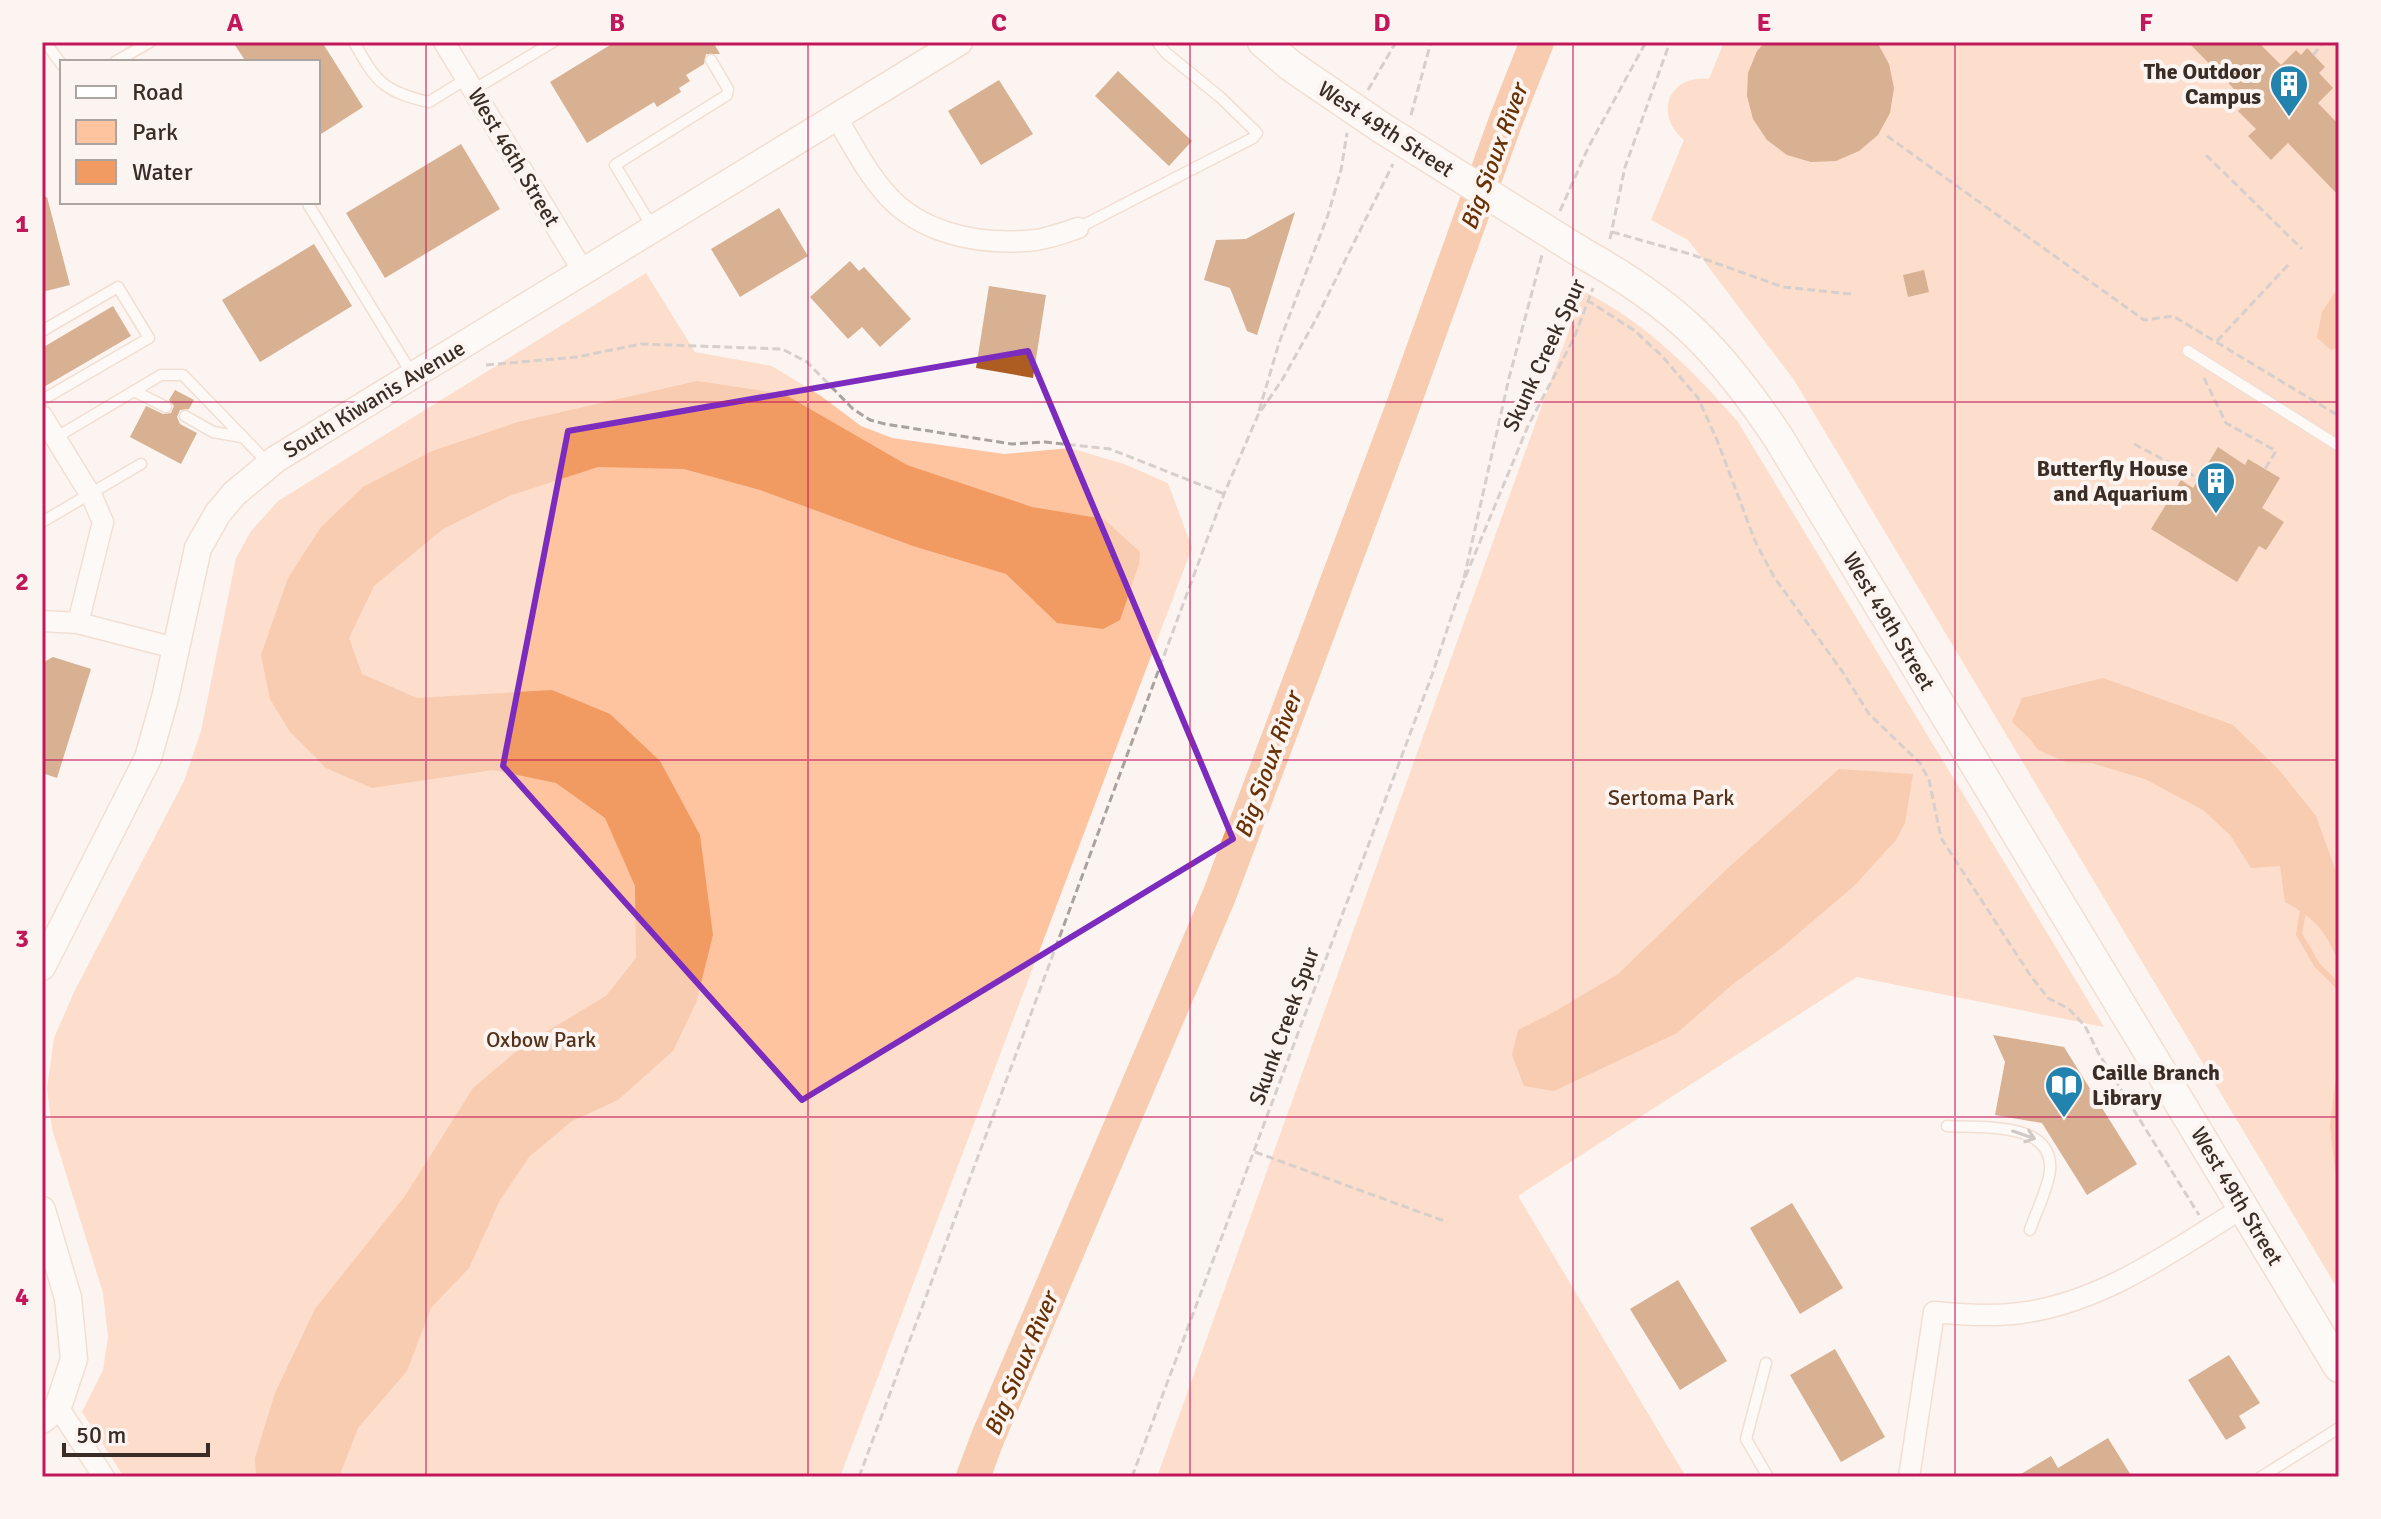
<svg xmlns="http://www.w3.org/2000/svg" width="2381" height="1519" font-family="Signika,sans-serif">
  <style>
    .green { fill: #fec39f }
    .water { fill: #f19b63 }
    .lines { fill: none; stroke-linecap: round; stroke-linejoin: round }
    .stream { stroke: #f19b63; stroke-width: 6 }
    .river { stroke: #f19b63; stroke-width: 34 }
    .building { fill: #ad5d21 }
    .service-casing { stroke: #e7c5b0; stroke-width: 13 }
    .minor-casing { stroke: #e7c5b0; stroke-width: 23 }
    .tertiary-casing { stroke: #e7c5b0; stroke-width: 29 }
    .secondary-casing { stroke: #e7c5b0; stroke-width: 33 }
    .path { stroke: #aca29d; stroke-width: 3; stroke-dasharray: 8 4; stroke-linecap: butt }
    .service { stroke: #fff; stroke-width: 10 }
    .minor { stroke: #fff; stroke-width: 20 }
    .tertiary { stroke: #fff; stroke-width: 26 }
    .secondary { stroke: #fff; stroke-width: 30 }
    .secondary-bridge-casing { stroke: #e7c5b0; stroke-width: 33; stroke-linecap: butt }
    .secondary-bridge { stroke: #fff; stroke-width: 30 }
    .oneway { stroke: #9c9692 }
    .marked { fill: none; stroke: #7b2cbf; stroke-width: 6; stroke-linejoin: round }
    .grid { fill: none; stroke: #c2185b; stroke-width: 2; stroke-opacity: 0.55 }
    .labels { text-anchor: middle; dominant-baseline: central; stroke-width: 8; stroke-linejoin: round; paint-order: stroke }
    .poi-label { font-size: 22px; font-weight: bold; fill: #3a2d25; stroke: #fcf4f0; text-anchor: end }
    .street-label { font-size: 22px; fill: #3a2d25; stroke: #fcf4f0 }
    .park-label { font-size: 22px; fill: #55321b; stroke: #fcf4f0 }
    .water-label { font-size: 24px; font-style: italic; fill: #673103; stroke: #fcf4f0 }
    .neatline { fill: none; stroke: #c2185b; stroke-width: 3 }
    .grid-label { font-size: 26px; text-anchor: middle; font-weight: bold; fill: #c2185b }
  </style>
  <rect width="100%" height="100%" fill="#fcf4f0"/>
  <path class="green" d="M1724 42H2339V1291L1794 380 1688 240 1651 220 1684 140C1653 115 1669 74 1709 79Z
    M646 273 695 352 772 366 821 396 861 426 892 438 1004 454 1070 448 1124 464 1168 483 1192 548 840 1477H124L82 1412 103 1370 108 1337 103 1293 52 1129 47 1088 54 1038 74 992 184 781 201 731 236 558 251 531 278 501Z
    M1583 291C1644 321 1694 371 1738 422L2104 1027 1857 977 1518 1196 1686 1477H1157Z"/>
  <path class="water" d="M2339 286V347L2331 350 2317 338 2322 312Z
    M697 381 784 394 907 465 1032 507 1104 519 1140 552 1139 564 1120 620 1103 629 1057 623 1006 574 913 546 760 490 684 469 598 467 509 496 443 529 374 586 349 638 362 674 417 698 552 690 610 714 660 761 700 835 713 935 696 1003 673 1051 618 1100 572 1121 529 1157 500 1200 469 1268 431 1308 407 1371 358 1428 339 1477H256L255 1458 275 1393 315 1309 405 1196 473 1088 524 1045 606 996 636 958 635 886 605 818 556 783 493 770 372 788 326 768 290 732 270 699 261 655 288 578 321 527 363 487 432 451 518 422Z
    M2103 678 2233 725 2280 771 2316 816 2339 880V963C2324 929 2318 921 2285 902L2280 866 2251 868 2230 835 2203 810 2145 779 2092 763 2066 762 2038 750 2030 739 2012 722 2022 698Z
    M1839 769 1913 774 1905 823 1896 840 1854 886 1780 949 1733 984 1677 1033 1554 1091 1524 1086 1512 1055 1518 1030 1552 1013 1618 974 1728 868Z"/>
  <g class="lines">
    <path class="stream" d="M2304 905 2299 934 2317 965 2339 987
      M2339 1076 2333 1126 2339 1178"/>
    <path class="river" d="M973 1477 988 1437 1219 896 1400 414 1506 120 1537 42"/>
  </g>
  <path class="building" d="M233 42H322L363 107 318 136V62H246Z
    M615 42H713L720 54H706L704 64 686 75 690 81 679 88 681 92 657 107 654 102 587 143 550 82Z
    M1765 42H1877L1889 64 1894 88 1890 113 1878 135 1859 151 1836 161 1811 162 1787 155 1767 140 1753 119 1747 96 1748 73 1757 51Z
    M2188 42H2258L2281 65 2296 50 2301 55 2307 48 2325 67 2319 73 2333 88 2318 103 2339 125V196L2288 143 2271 160 2248 136 2256 129 2238 111 2243 106 2231 95 2235 90Z
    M1118 71 1192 141 1169 166 1095 96Z
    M999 80 1033 134 981 165 948 111Z
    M461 144 500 209 385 278 346 213Z
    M47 197 70 285 42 292V198Z
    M779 208 808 256 740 297 711 249Z
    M1295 212 1257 335 1247 331 1230 288 1204 280 1216 240 1246 239Z
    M314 244 352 306 260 362 222 300Z
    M850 261 859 271 864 267 911 319 880 347 862 327 848 339 810 297Z
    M1924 270 1929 292 1908 297 1903 275Z
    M989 286 1046 295 1033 378 976 368Z
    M113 306 131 336 42 388V348Z
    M175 390 194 400 189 409 180 410 177 417 180 424 197 433 181 464 130 437 146 406 163 414 171 413 174 406 169 400Z
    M2218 447 2245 465 2248 459 2280 478 2262 508 2284 522 2266 550 2259 546 2237 582 2151 529 2181 480 2193 488Z
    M53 657 91 669 57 778 42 773V663Z
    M1993 1035 2064 1047 2137 1164 2087 1195 2042 1123 1995 1115 2005 1062Z
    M1792 1203 1843 1288 1800 1314 1750 1228Z
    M1678 1280 1727 1361 1680 1390 1630 1309Z
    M1835 1349 1885 1437 1841 1462 1790 1375Z
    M2229 1355 2260 1403 2239 1416 2246 1428 2226 1440 2188 1380Z
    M2108 1438 2132 1477H2016L2051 1456 2058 1468Z"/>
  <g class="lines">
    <g class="service-casing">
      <path id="service" d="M45 42 62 65
        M354 42C376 82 384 92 429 102L466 79
        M115 62 150 42
        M473 90 553 42
        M308 204 412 374
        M653 228 615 165 727 95 728 89 711 60
        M1078 228 1253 138 1257 133 1220 97 1166 53 1157 42
        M42 331 118 287 149 338 42 400
        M2188 351 2339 446
        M134 391 166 407
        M185 416 213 432 242 437
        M55 438 161 375H183L269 464
        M42 522 141 464
        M1947 1126C1980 1128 2054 1121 2050 1170 2049 1187 2035 1214 2030 1230
        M1766 1363 1746 1439 1768 1477
        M2261 1477 2339 1428"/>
    </g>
    <g class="minor-casing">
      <path id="minor" d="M444 42 583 271
        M836 117C852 143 866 172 887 195 920 232 974 244 1023 241 1041 241 1060 234 1078 228
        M42 416 93 499 103 522 78 623
        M42 621 78 623 175 648
        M58 1407 104 1477
        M1909 1477 1934 1312C1963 1315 1992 1317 2021 1313 2104 1302 2174 1250 2244 1207"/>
    </g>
    <g class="tertiary-casing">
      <path id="tertiary" d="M42 967 148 758 165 698 198 548 218 513 234 494 276 459 959 42
        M42 1210 68 1298 74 1359 58 1407 42 1420"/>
    </g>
    <g class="secondary-casing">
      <path id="secondary" d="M1263 42 1291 66 1382 128
        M1584 254C1677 306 1719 349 1778 437L2339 1367"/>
    </g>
    <path class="path" d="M2313 55 2324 42
      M1368 90 1396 42
      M1411 115 1431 42
      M1887 136 2144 320 2173 316 2339 416
      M2206 155 2302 249
      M1560 211 1588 148 1646 42
      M1612 232 1690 254 1783 287 1851 294
      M1610 239 1625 167 1670 42
      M1587 300 1635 331 1662 356 1698 398 1717 440 1755 541 1774 577 1842 671 1869 714 1920 763 1929 780 1941 838 2030 975 2048 998 2069 1009 2085 1026 2099 1054 2199 1215
      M2217 341 2289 264
      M486 365 577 357 641 344 782 349 807 362 853 409 870 420 885 424 1012 444 1045 442 1110 449 1224 494
      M2204 378 2226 423 2276 451 2265 469
      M1259 411 1279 343 1328 215 1341 170 1347 133
      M2134 444 2198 478
      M1464 578 1509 378 1542 255
      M1255 1152 1447 1222
      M859 1477 1224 494 1258 415 1282 380 1315 321 1393 164
      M1132 1477 1432 675 1462 585 1528 426 1574 338 1593 288"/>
    <use href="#service" class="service"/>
    <use href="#minor" class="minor"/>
    <use href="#tertiary" class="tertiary"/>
    <use href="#secondary" class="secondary"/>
    <g class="secondary-bridge-casing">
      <path id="secondary-bridge" d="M1382 128 1584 254"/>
    </g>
    <use href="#secondary-bridge" class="secondary-bridge"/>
  </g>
  <defs><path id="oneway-shaft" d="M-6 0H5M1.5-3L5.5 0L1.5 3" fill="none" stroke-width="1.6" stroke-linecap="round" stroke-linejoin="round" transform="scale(2)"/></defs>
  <use class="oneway" href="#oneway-shaft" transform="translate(2024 1135) rotate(19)"/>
  <path d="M0 0H2381V1519H0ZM1028 351 1233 839 802 1100 503 766 568 431Z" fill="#fcf4f0" fill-opacity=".55" fill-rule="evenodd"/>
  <path class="marked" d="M1028 351 1233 839 802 1100 503 766 568 431Z"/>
  <path class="grid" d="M426 42V1477M808 42V1477M1190 42V1477M1573 42V1477M1955 42V1477M42 402H2339M42 760H2339M42 1117H2339"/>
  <defs>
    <g id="building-pin" transform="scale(2)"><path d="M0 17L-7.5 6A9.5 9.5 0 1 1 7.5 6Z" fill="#2283ae" stroke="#fcf4f0"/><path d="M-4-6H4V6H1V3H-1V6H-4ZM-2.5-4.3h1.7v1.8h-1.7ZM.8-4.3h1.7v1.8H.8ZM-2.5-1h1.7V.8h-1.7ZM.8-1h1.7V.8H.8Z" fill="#fff"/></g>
    <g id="library-pin" transform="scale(2)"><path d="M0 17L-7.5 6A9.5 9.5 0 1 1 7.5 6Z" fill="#2283ae" stroke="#fcf4f0"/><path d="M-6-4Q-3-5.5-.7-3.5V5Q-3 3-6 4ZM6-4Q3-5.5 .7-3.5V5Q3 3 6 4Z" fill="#fff"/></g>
  </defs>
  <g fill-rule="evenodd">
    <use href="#building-pin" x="2289" y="84"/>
    <use href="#building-pin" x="2216" y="481"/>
    <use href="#library-pin" x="2064" y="1085"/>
  </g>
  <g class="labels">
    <g class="poi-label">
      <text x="2261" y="71">The Outdoor<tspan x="2261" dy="25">Campus</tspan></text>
      <text x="2188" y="468">Butterfly House<tspan x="2188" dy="25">and Aquarium</tspan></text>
      <text x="2092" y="1072" text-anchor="start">Caille Branch<tspan x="2092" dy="25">Library</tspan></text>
    </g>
    <g class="street-label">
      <text transform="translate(1386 129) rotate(33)">West 49th Street</text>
      <text transform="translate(514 157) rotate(59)">West 46th Street</text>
      <text transform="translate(1544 355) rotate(-65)">Skunk Creek Spur</text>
      <text transform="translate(374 399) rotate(-31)">South Kiwanis Avenue</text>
      <text transform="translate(1889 621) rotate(59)">West 49th Street</text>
      <text transform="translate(1284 1026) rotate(-70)">Skunk Creek Spur</text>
      <text transform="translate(2237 1196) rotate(59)">West 49th Street</text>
    </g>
    <g class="park-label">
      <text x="1671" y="797">Sertoma Park</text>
      <text x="541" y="1039">Oxbow Park</text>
    </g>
    <g class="water-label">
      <text transform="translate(1494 157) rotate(-70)">Big Sioux River</text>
      <text transform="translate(1268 765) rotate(-70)">Big Sioux River</text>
      <text transform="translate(1021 1364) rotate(-67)">Big Sioux River</text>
    </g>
  </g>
  <rect width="2381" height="1519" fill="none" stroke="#fcf4f0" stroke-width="88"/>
  <rect x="60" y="60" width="260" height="144" fill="#fcf4f0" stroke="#aea49f" stroke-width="2"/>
  <rect x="76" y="86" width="40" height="12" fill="#ffffff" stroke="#aea49f" stroke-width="2"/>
  <text x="132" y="100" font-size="24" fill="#3a2d25">Road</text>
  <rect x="76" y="120" width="40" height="24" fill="#fec39f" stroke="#aea49f" stroke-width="2"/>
  <text x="132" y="140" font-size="24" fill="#3a2d25">Park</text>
  <rect x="76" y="160" width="40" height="24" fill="#f19b63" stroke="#aea49f" stroke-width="2"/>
  <text x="132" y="180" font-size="24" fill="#3a2d25">Water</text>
  <path d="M64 1443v12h144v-12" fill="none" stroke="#3a2d25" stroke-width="4"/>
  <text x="76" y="1443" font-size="24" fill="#3a2d25" stroke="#fcf4f0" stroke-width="6" paint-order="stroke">50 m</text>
  <rect x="44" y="44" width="2293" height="1431" class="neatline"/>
  <g class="grid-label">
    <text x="235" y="31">A</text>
    <text x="617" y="31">B</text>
    <text x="999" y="31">C</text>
    <text x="1382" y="31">D</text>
    <text x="1764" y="31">E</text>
    <text x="2146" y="31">F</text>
    <text x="22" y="232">1</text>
    <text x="22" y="590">2</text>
    <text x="22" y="947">3</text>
    <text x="22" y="1305">4</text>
  </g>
</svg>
